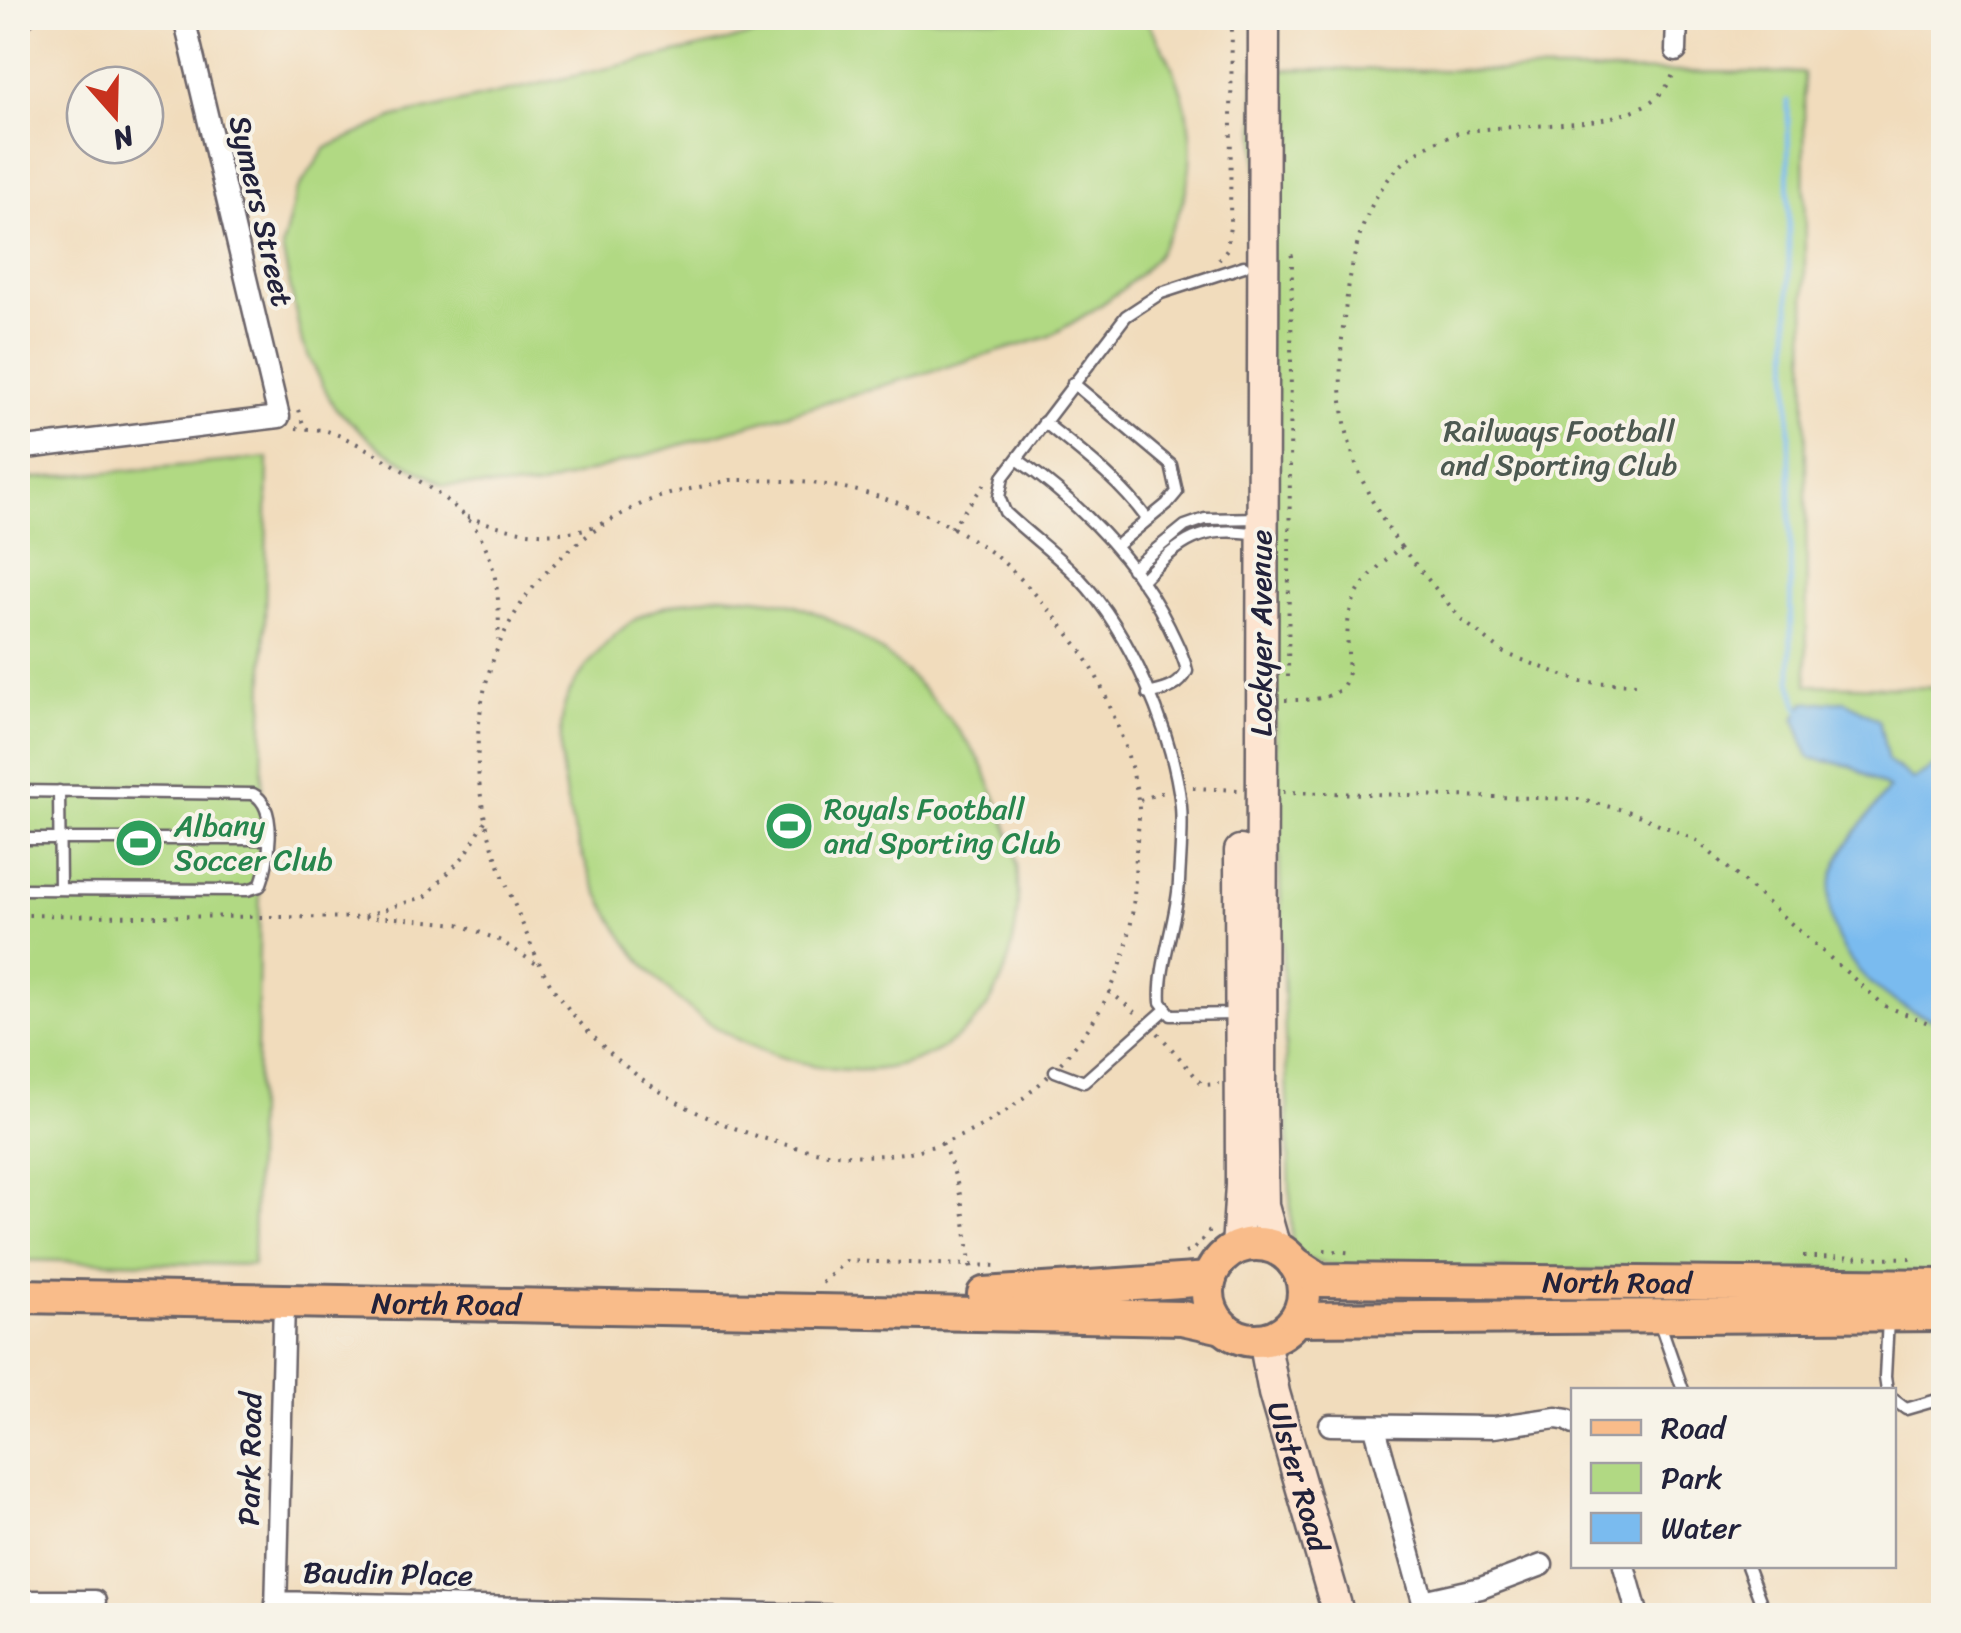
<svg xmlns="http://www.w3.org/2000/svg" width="1961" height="1633" font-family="Sriracha,sans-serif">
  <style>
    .green { fill: #b1d983; stroke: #6a7e5f; stroke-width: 2.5 }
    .water { fill: #7abbef; stroke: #4e6e95; stroke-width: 2.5 }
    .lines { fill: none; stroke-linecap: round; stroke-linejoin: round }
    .stream { stroke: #7abbef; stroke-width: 5 }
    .lane-casing { stroke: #6a6368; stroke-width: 15 }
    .street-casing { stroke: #6a6368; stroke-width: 25 }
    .secondary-casing { stroke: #6a6368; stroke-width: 35 }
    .primary-casing { stroke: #6a6368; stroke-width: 38 }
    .path { stroke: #6a6368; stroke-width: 4; stroke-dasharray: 2.5 8; stroke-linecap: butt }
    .lane { stroke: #fff; stroke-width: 10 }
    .street { stroke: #fff; stroke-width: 20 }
    .secondary { stroke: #fde4d0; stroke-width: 30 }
    .primary { stroke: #f9bc8a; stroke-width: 32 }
    .labels { text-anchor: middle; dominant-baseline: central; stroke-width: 8; stroke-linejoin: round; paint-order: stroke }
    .street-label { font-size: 30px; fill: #22223b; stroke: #f7f3e8 }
    .park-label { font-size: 30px; fill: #4d5951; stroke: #f7f3e8 }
    .leisure-label { font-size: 30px; fill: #27864d; stroke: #f7f3e8; text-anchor: start }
  </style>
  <rect width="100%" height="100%" fill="#f7f3e8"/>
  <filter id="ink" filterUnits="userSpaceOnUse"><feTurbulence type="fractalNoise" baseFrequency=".01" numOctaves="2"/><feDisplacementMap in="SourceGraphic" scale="20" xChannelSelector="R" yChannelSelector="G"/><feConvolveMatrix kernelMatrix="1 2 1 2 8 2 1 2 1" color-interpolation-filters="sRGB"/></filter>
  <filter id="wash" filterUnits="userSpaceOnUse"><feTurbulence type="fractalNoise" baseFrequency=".0048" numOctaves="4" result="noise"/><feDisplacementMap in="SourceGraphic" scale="40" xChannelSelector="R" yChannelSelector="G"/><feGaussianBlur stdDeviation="2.25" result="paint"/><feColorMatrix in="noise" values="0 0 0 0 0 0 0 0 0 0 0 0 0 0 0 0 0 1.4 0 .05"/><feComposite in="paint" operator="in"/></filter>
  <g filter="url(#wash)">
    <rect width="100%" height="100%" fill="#f1dcbc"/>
    <path class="green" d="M828 18H1144C1188 79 1208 157 1172 227 1166 238 1161 251 1153 260 1123 294 1086 315 1048 337L534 488 443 485 380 448 334 407 302 343 282 248 296 192 326 148 395 117Z
      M1296 69 1804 73 1807 685 1943 688V1276L1353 1268 1318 1263 1292 1254 1254 70Z
      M268 458 253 1265 18 1260V480Z
      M723 595C742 597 763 598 783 602 818 609 868 639 895 662 923 687 959 728 979 759 986 770 989 783 994 794 1003 816 1014 843 1017 866 1022 923 1010 994 964 1032 923 1067 875 1076 823 1067 759 1057 705 1028 659 981 598 919 549 801 563 712 567 683 611 634 636 619 661 604 694 600 723 595Z"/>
    <path class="water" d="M1845 701 1879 720 1888 761 1913 780 1943 761V1022C1884 1009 1815 946 1832 879 1841 843 1868 819 1889 789L1851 766 1809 758 1795 718 1805 703Z"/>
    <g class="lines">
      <path class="stream" d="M1788 101 1791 681 1800 711"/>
    </g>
  </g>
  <g filter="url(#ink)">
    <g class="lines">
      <g class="lane-casing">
        <path id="lane" d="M1073 383 1171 465 1177 492 1167 504 1116 546
          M1044 422C1082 453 1119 480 1148 520
          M1017 459C1079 503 1135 558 1169 627 1176 642 1184 656 1187 671 1179 688 1164 690 1148 694
          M1132 569 1185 526 1205 519 1260 518
          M1141 581C1182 539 1201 525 1260 534
          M18 791 253 794C279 807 269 864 260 886L247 890 18 889
          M59 791 60 889
          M18 839H268
          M1239 1014 1171 1015 1161 1002C1158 967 1177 920 1179 882 1180 857 1183 830 1181 806 1173 732 1130 632 1079 578 1056 554 1029 535 1005 512L999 497 1003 477 1126 316 1161 293 1244 266
          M1055 1071 1084 1082 1165 1010
          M1659 1321 1683 1390
          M1887 1390 1885 1377 1888 1319
          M1894 1400 1906 1409 1944 1398
          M1747 1566 1766 1616"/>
      </g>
      <g class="street-casing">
        <path id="street" d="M18 19 23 18
          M1676 51 1677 18
          M18 449 279 417 184 18
          M1330 1425 1494 1427 1556 1418 1568 1420 1574 1424
          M1375 1428 1427 1616
          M1624 1566 1638 1616
          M18 1601H95
          M1423 1601 1481 1588 1542 1565
          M276 1602 858 1616
          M276 1611 284 1303"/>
      </g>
      <g class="secondary-casing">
        <g id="secondary">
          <path d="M1264 18 1261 1096 1263 1206 1275 1248"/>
          <path d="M1237 1248 1241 1185 1240 851"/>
          <path id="s1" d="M1264 1339 1274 1393 1339 1616"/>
        </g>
      </g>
      <g class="primary-casing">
        <g id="primary">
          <circle cx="1256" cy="1292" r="48"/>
          <path id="s2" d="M1294 1263 1320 1280 1944 1286"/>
          <path d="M984 1294 1210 1279"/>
          <path id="s3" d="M18 1296C406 1306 794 1307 1182 1318L1223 1327"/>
          <path d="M1296 1319 1944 1314"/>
        </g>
      </g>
      <path class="path" d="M1219 260 1227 249 1230 226 1232 18
        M298 410 305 429
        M296 428C306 429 317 429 327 431 359 440 441 492 465 516 496 547 501 599 498 640
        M730 480C780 480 828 481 876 496 919 508 963 530 998 558 1025 579 1077 640 1093 670 1110 702 1134 764 1138 800 1141 816 1137 835 1136 852 1135 883 1134 917 1126 947 1101 1046 999 1143 895 1154 834 1161 777 1145 721 1123 656 1097 598 1050 557 994 539 968 528 937 516 908 504 880 492 849 485 819 455 679 518 558 648 501 673 491 703 487 730 480Z
        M467 517C514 532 555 542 603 523
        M951 528 987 481
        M1401 547C1348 473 1333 409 1344 319 1350 271 1358 216 1390 177 1405 158 1429 143 1452 135 1507 117 1653 142 1674 71
        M1288 677 1292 257 1289 247
        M1285 700C1384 703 1331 654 1354 600 1364 578 1384 561 1401 547L1461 619 1504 653 1581 682 1639 684
        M1193 788 1239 790
        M1283 792 1578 799 1631 812 1696 840 1885 1006 1944 1029
        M1140 800 1164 792
        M18 915 396 918 459 924 501 941 541 967
        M365 916 426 896 466 854 485 821
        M1109 991 1140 1016
        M1158 1033 1203 1085 1219 1084
        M942 1143C963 1186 966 1227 971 1274
        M1324 1250 1354 1253
        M1185 1253 1193 1250 1214 1226
        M1803 1257 1914 1258
        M822 1283 846 1261 999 1266"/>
      <use href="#lane" class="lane"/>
      <use href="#street" class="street"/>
      <use href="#secondary" class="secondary"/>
      <use href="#primary" class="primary"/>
    </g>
  </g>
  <defs>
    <g id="stadium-disc" transform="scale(2.5)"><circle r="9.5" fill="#2e9e5b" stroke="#f7f3e8"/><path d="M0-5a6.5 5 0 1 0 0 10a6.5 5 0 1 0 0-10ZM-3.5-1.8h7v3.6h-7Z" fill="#fff"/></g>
  </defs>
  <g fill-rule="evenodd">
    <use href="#stadium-disc" x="789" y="826"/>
    <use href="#stadium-disc" x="139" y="843"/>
  </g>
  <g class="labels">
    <g class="street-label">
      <text transform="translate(261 211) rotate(77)">Symers Street</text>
      <text transform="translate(1261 633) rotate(-90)">Lockyer Avenue</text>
      <text stroke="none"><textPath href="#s2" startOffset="328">North Road</textPath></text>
      <text stroke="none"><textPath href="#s3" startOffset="428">North Road</textPath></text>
      <text transform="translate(250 1459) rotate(-89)">Park Road</text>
      <text stroke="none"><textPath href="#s1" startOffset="142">Ulster Road</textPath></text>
      <text transform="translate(388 1574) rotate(1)">Baudin Place</text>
    </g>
    <g class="park-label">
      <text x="1559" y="431">Railways Football<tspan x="1559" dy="34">and Sporting Club</tspan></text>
    </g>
    <g class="leisure-label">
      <text x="824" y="809">Royals Football<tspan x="824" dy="34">and Sporting Club</tspan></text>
      <text x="174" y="826">Albany<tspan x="174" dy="34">Soccer Club</tspan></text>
    </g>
  </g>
  <rect width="1961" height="1633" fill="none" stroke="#f7f3e8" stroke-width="60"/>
  <rect x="1571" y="1388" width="325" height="180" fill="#f7f3e8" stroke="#a29fa3" stroke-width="2.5"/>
  <rect x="1591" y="1420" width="50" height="15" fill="#f9bc8a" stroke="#a29fa3" stroke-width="2.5"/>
  <text x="1661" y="1438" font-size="30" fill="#22223b">Road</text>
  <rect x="1591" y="1463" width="50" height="30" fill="#b1d983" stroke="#a29fa3" stroke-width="2.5"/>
  <text x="1661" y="1488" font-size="30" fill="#22223b">Park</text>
  <rect x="1591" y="1513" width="50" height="30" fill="#7abbef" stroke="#a29fa3" stroke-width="2.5"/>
  <text x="1661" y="1538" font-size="30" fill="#22223b">Water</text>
  <g transform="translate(115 115) rotate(160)"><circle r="48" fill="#f7f3e8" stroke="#a29fa3" stroke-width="2.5"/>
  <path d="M0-8L18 38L0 25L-18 38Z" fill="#c8321e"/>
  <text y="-15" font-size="28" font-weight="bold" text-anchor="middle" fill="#22223b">N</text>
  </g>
</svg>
